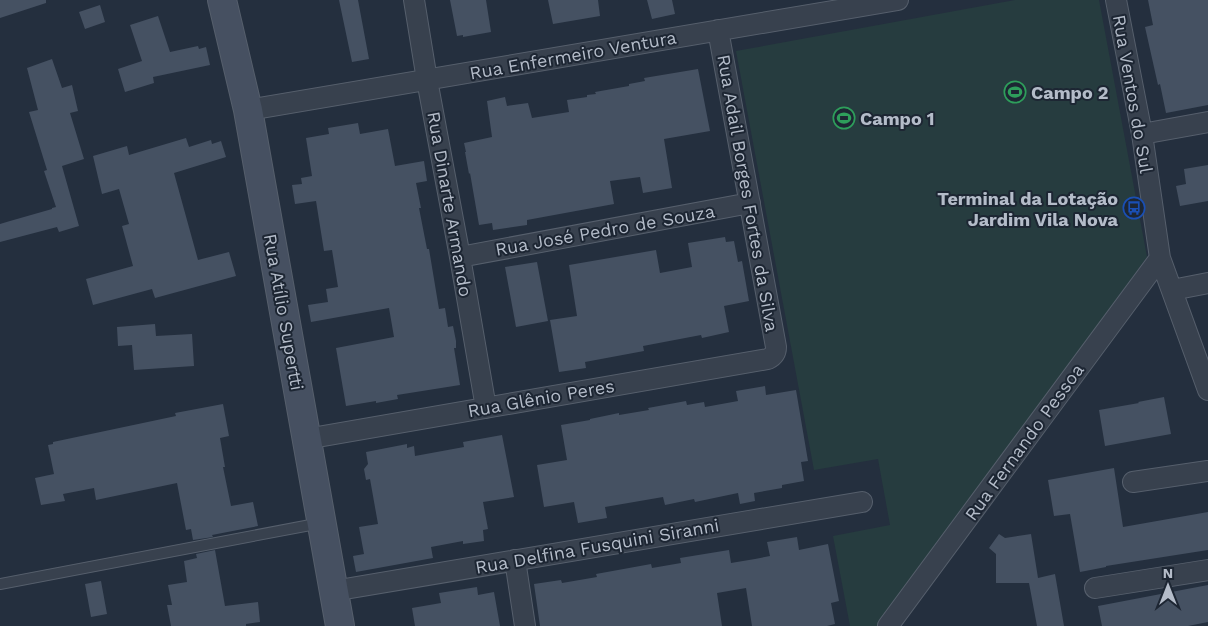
<svg xmlns="http://www.w3.org/2000/svg" width="1208" height="626" font-family="'Work Sans',sans-serif">
  <style>
    .green { fill: #263c3f }
    .building { fill: #455162 }
    .lines { fill: none; stroke-linecap: round; stroke-linejoin: round }
    .lane-casing { stroke: #565f6c; stroke-width: 12 }
    .street-casing { stroke: #565f6c; stroke-width: 22 }
    .secondary-casing { stroke: #565f6c; stroke-width: 30 }
    .lane { stroke: #38414e; stroke-width: 10 }
    .street { stroke: #38414e; stroke-width: 20 }
    .secondary { stroke: #465061; stroke-width: 28 }
    .labels { text-anchor: middle; dominant-baseline: central; stroke-width: 4; stroke-linejoin: round; paint-order: stroke }
    .street-label { font-size: 18px; fill: #b4bcc9; stroke: #1d2633 }
    .poi-label { font-size: 18px; font-weight: bold; fill: #b4bcc9; stroke: #1d2633; text-anchor: start }
  </style>
  <rect width="100%" height="100%" fill="#242f3e"/>
  <path class="green" d="M1015 0H1099L1147 257 880 626H850L833 536 890 525 878 459 814 470 736 51Z"/>
  <path class="building" d="M0 0H46V3L0 18Z
    M339 0H358L369 59 352 62Z
    M450 0H486L491 32 463 37V35L457 36Z
    M548 0H598L600 16 553 24Z
    M647 0H672L675 14 652 19Z
    M1148 0H1208V105L1166 113 1160 84 1158 85 1145 27 1153 25Z
    M100 5 105 22 85 29 79 12Z
    M158 16 170 52 198 46 199 49 206 47 210 65 153 77 154 83 125 92 118 69 142 61 130 25Z
    M52 59 62 88 72 85 78 111 70 113 84 159 62 166 79 226 59 232 57 227 0 242V224L10 221 52 209V208L56 207 44 171 47 170 29 112 38 110 27 68Z
    M698 69 710 131 664 139 672 188 643 193 640 177 610 181 614 204 527 220V225L493 230 492 223 479 225 470 173 469 174 465 152H466L464 143 492 137 487 101 505 97 507 106 528 103 532 118 569 112 567 100 587 97V95L596 94 595 92 629 86V84L645 81 644 78Z
    M358 123 360 134 388 129 395 166 424 161 427 181 416 183 421 208H419L427 249H429L439 309 445 308 448 327 453 326 456 341V348H454L460 385 397 395 398 399 376 403V401L346 406 336 348 394 337 389 308 311 322 308 305 328 302 326 289 338 287 332 250 324 251 316 201 295 204 292 185 302 184 301 178 312 176 306 138 329 134 328 128Z
    M186 138 189 147 211 140 212 144 221 141 226 157 174 173 198 260 229 252 236 276 155 298 152 289 93 305 86 279 133 266 122 226 129 224 119 189 102 194 93 156 127 146 129 155Z
    M1208 165V201L1180 206 1176 186 1186 184 1184 169Z
    M725 237 726 242 734 241 738 262 742 261 749 301 724 306 729 332 702 338 701 335 643 346 644 351 585 362 586 368 559 372 550 320 577 316 569 265 656 250 660 273 692 267 688 243Z
    M537 262 548 321 516 327 505 267Z
    M155 324 156 336 192 334 194 366 134 370 132 345 118 346 117 327Z
    M765 386 766 395 796 390 808 461 801 462 804 481 782 485V488L754 493 755 501 740 504 738 493 695 502 694 499 665 505 663 497 605 507 607 518 578 523 574 502 544 507 537 465 567 460 561 425 590 420V419L619 413V415L649 410 648 408 686 401 687 405 704 402 705 407 738 401 736 391Z
    M1164 397 1171 434 1105 446 1099 410 1139 403 1138 402Z
    M223 404 229 436 220 438 225 467H223L231 506 253 502 258 526 212 535 213 537 193 540 191 529 186 530 177 483 96 500 94 488 63 494 65 501 41 505 35 478 54 474 48 445 53 444V442L176 416 175 413Z
    M502 435 514 497 483 502 488 529 483 530 484 541 463 544V541L431 547 433 558 356 572 353 556 364 554 359 527 378 524 370 479 366 480 364 469 368 464 366 452 407 444V448L414 446 415 456 464 447 463 442Z
    M1114 468 1123 527 1208 512V550L1106 566V567L1080 572 1070 514 1054 516 1048 480Z
    M999 534 1005 538 1031 534 1038 578 1055 574 1064 626H1037L1029 583H996V554L989 548Z
    M797 537 799 550 828 544 839 601 831 603 835 624 827 626H752L746 588 717 593 722 626H540L534 584 561 580 562 583 597 577 596 574 651 564 652 568 681 563 680 558 729 550 731 563 755 559 770 556 767 542Z
    M215 550 225 606 258 602 260 622 246 624V626H171L167 605H172L168 585 187 582 184 561 197 558 196 554Z
    M101 581 107 614 91 617 85 584Z
    M1208 585V622L1188 626H1102L1098 606Z
    M477 587 478 595 494 592 500 626H415L412 608 441 603 439 593Z"/>
  <g class="lines">
    <g class="lane-casing">
      <path id="lane" d="M0 584 321 523"/>
    </g>
    <g class="street-casing">
      <path id="street" d="M414 0 427 80 460 257 486 408
        M1116 0 1142 134 1160 258 1208 390
        M248 110 898 0
        M1142 134 1208 122
        M460 257 750 203
        M1172 290 1208 283
        M306 439 768 359C774 356 776 353 776 347L718 30
        M1133 482 1208 471
        M515 560 525 626
        M1095 588 1208 570
        M333 591 862 502
        M888 626 1160 258"/>
    </g>
    <g class="secondary-casing">
      <path id="secondary" d="M222 0 248 110 340 626"/>
    </g>
    <use href="#lane" class="lane"/>
    <use href="#street" class="street"/>
    <use href="#secondary" class="secondary"/>
  </g>
  <defs>
    <g id="stadium-ring" transform="scale(1.125)"><circle r="9.5" fill="#1d2633" stroke="#2e9e5b" stroke-width="1.5"/><path d="M0-5a6.5 5 0 1 0 0 10a6.5 5 0 1 0 0-10ZM-3.5-1.8h7v3.6h-7Z" fill="#2e9e5b"/></g>
    <g id="bus-ring" transform="scale(1.125)"><circle r="9.5" fill="#1d2633" stroke="#1a4fb4" stroke-width="1.5"/><path d="M-5-6H5V4H4V6H2V4H-2V6H-4V4H-5ZM-3.5-4V0h7V-4ZM-3.5 1.2v1.5H-2V1.2ZM2 1.2v1.5H3.5V1.2Z" fill="#1a4fb4"/></g>
  </defs>
  <g fill-rule="evenodd">
    <use href="#stadium-ring" x="1015" y="92"/>
    <use href="#stadium-ring" x="844" y="118"/>
    <use href="#bus-ring" x="1134" y="208"/>
  </g>
  <g class="labels">
    <g class="street-label">
      <text transform="translate(573 55) rotate(-10)">Rua Enfermeiro Ventura</text>
      <text transform="translate(1133 94) rotate(80)">Rua Ventos do Sul</text>
      <text transform="translate(748 193) rotate(80)">Rua Adail Borges Fortes da Silva</text>
      <text transform="translate(450 204) rotate(80)">Rua Dinarte Armando</text>
      <text transform="translate(605 230) rotate(-10)">Rua José Pedro de Souza</text>
      <text transform="translate(284 312) rotate(80)">Rua Atílio Supertti</text>
      <text transform="translate(541 398) rotate(-10)">Rua Glênio Peres</text>
      <text transform="translate(1024 442) rotate(-54)">Rua Fernando Pessoa</text>
      <text transform="translate(597 546) rotate(-10)">Rua Delfina Fusquini Siranni</text>
    </g>
    <g class="poi-label">
      <text x="1031" y="92">Campo 2</text>
      <text x="860" y="118">Campo 1</text>
      <text x="1118" y="198" text-anchor="end">Terminal da Lotação<tspan x="1118" dy="21">Jardim Vila Nova</tspan></text>
    </g>
  </g>
  <g transform="translate(1168 586)" stroke="#1d2633" stroke-width="4" paint-order="stroke">
  <path d="M0-4L9 19L0 12L-9 19Z" fill="#b4bcc9"/>
  <text y="-8" font-size="14" font-weight="bold" text-anchor="middle" fill="#b4bcc9">N</text>
  </g>
</svg>
